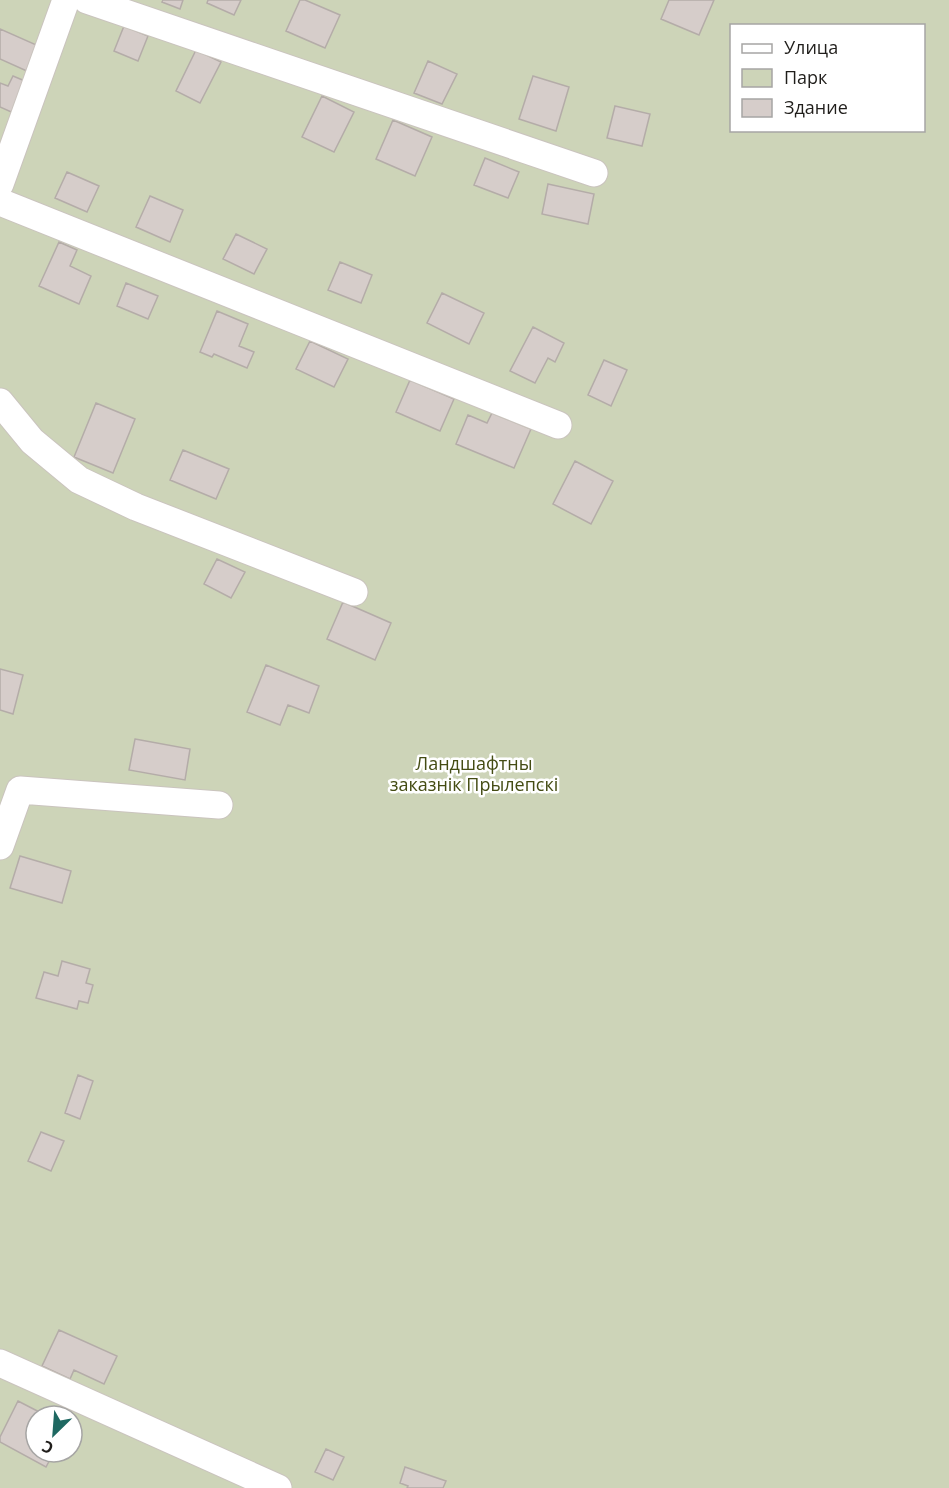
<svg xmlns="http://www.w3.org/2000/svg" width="949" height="1488" font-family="'Open Sans',sans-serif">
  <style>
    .green { fill: #cdd4b8; fill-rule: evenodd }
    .building { fill: #d6cdca; stroke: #b4aca8; stroke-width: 1.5 }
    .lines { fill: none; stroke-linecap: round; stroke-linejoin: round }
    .minor-casing { stroke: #cac4be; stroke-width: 29 }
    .minor { stroke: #fff; stroke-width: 27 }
    .labels { text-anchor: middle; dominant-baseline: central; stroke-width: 5; stroke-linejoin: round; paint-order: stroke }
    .park-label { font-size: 18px; fill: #444c13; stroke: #fff }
  </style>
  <rect width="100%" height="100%" fill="#fef8f1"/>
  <path class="green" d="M0 0H949V1488H0ZM732 26H924V130H732ZM36 1416H72V1452H36Z"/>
  <path class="building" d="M163 0H183L180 9 162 2Z
    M208 0H241L234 15 207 3Z
    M300 0H305L340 15 325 48 286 31Z
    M669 0H714L699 35 661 19Z
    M124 26 148 36 138 61 114 51Z
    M0 29 41 47 29 72 0 59Z
    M196 50 221 62 200 103 176 91Z
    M428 61 457 74 442 104 414 93Z
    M13 76 32 84 18 115 0 107V83L8 86Z
    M533 76 569 87 556 131 519 119Z
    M322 96 354 112 334 152 302 137Z
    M615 106 650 114 642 146 607 138Z
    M393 120 432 137 415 176 376 159Z
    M485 158 519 172 508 198 474 185Z
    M67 172 99 186 87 212 55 198Z
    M548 184 594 194 588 224 542 214Z
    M150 196 183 210 170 242 136 227Z
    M236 234 267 249 254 274 223 259Z
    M59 242 77 250 70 266 91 276 79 304 39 286Z
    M340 262 372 275 361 303 328 290Z
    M126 283 158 296 148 319 117 306Z
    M442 293 484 313 469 344 427 323Z
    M217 311 248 324 239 346 254 352 247 368 214 354 212 357 200 352Z
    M533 327 564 343 555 362 548 358 535 383 510 371Z
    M310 341 348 359 334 387 296 369Z
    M604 360 627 370 611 406 588 395Z
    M410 380 454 399 440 431 396 412Z
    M96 403 135 419 113 473 74 457Z
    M492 413 531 429 514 468 456 444 468 415 487 423Z
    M183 450 229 469 216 499 170 480Z
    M575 461 613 481 591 524 553 504Z
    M217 559 245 572 231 598 204 584Z
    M343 602 391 623 375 660 327 639Z
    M266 665 319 686 309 713 288 705 280 725 247 712Z
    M0 669 23 675 13 714 0 710Z
    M135 739 190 749 185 780 129 770Z
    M20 856 71 871 62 903 10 888Z
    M62 961 90 969 86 983 93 985 88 1003 79 1001 77 1009 36 998 44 972 58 976Z
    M78 1075 93 1081 80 1119 65 1113Z
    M41 1132 64 1141 51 1171 28 1161Z
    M59 1330 117 1356 104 1384 74 1370 70 1379 42 1366Z
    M18 1401 47 1416H36V1452H54L46 1467 0 1442V1437Z
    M326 1449 344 1457 333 1480 315 1472Z
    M405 1467 446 1481 443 1488H407L408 1486 400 1483Z"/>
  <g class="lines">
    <g class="minor-casing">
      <path id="minor" d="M87 0 594 173
        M0 184 66 0
        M0 202 558 425
        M0 402 32 441 79 480 136 507 354 592
        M0 846 20 790 219 805
        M0 1363 278 1488"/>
    </g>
    <use href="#minor" class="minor"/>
  </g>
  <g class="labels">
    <g class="park-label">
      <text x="474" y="763">Ландшафтны<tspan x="474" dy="21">заказнік Прылепскі</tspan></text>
    </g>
  </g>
  <rect x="730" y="24" width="195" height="108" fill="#ffffff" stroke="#a6a5a4" stroke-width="1.5"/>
  <rect x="742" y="44" width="30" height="9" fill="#ffffff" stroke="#a6a5a4" stroke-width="1.5"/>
  <text x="784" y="54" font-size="18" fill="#201e1b">Улица</text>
  <rect x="742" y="69" width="30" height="18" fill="#cdd4b8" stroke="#a6a5a4" stroke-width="1.5"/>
  <text x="784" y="84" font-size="18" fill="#201e1b">Парк</text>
  <rect x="742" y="99" width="30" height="18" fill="#d6cdca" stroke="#a6a5a4" stroke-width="1.5"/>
  <text x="784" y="114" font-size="18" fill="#201e1b">Здание</text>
  <g transform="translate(54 1434) rotate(205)"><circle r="28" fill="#ffffff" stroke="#a6a5a4" stroke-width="1.5"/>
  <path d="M0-4.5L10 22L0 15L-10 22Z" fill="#1e6861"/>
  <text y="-9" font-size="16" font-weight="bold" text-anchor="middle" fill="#201e1b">С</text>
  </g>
</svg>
